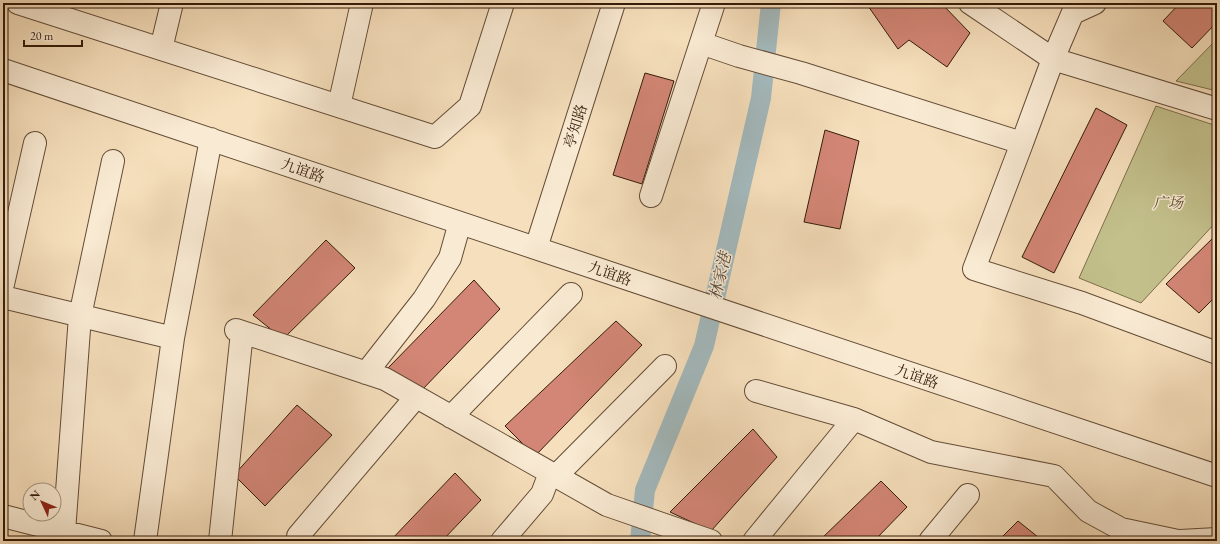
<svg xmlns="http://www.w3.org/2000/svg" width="1220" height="544" font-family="'EB Garamond','Noto Serif SC',serif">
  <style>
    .green { fill: #c3c08c; stroke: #7c6e4a }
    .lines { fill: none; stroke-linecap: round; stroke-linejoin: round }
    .canal { stroke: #a3b9bd; stroke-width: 20 }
    .building { fill: #d38676; stroke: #341b09 }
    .minor-casing { stroke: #644c36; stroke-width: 24 }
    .minor { stroke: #f9ead3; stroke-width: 22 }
    .labels { text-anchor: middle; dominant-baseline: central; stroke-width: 3; stroke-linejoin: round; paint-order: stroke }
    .street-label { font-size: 15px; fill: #341b09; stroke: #f9ead3 }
    .park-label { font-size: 15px; font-style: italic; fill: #5f4d30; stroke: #f9ead3 }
    .water-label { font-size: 16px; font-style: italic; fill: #554a3f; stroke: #f9ead3 }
  </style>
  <rect width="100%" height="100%" fill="#f6dfbc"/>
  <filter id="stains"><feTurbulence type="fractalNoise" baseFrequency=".005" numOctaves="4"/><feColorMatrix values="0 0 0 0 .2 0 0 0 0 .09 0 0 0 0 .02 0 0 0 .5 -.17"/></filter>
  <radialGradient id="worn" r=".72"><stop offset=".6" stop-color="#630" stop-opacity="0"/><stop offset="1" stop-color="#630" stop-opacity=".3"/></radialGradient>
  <path class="green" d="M1217 39V91L1176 81Z
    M1156 106 1217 126V221L1141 303 1079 278Z"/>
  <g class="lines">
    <path class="canal" d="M640 541 645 490 704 346 761 98 771 3"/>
  </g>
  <path class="building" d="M866 3H941L970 33 947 67 909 40 898 49Z
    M1180 3H1217V22L1192 48 1163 21Z
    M645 73 674 81 642 184 613 175Z
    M1096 108 1127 125 1054 273 1022 257Z
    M825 130 859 141 840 229 804 222Z
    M1217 234V295L1199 313 1166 284Z
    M326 240 355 268 283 339 253 315Z
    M474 280 500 309 420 392 388 368Z
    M616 321 642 345 535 456 505 426Z
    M297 405 332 435 265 506 234 475Z
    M753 429 777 457 711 531 670 512Z
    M455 473 481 500 442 541H390Z
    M881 481 907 507 874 541H819Z
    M1018 521 1043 541H998Z"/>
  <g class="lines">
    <g class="minor-casing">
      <path id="minor" d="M18 3 435 137 470 106 503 3
        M970 3 1053 59 1217 109
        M1073 13 1095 3
        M701 43 739 56 801 73 1022 143 1053 59 1077 3
        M161 49 172 3
        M3 70 1217 476
        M339 106 362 3
        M1022 143 974 269 1082 303 1217 353
        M651 196 714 3
        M536 248 614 3
        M3 284 35 143
        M3 297 173 338
        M236 330 385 379 607 505 711 541
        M366 373 424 299 450 258 459 226 458 222
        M756 391 854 419 931 452 1054 476 1088 511 1121 529 1178 541
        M451 417 571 294
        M556 476 665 366
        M3 516 101 541
        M62 541 64 532 80 316 113 161
        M145 541 173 338 211 139
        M220 541 242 332
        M303 541 298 536 416 397
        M502 541 542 494 550 473
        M754 541 854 419
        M930 541 968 495
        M1180 541 1217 539"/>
    </g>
    <use href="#minor" class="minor"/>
  </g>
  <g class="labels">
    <g class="street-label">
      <text transform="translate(575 126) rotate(-72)">亭知路</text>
      <text transform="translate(303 170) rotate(19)">九谊路</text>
      <text transform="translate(610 273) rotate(19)">九谊路</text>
      <text transform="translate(917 376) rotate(19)">九谊路</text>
    </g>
    <g class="park-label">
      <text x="1168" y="202">广场</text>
    </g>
    <g class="water-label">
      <text transform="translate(720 276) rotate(-77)">林家港</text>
    </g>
  </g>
  <rect width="1220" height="544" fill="none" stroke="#f6dfbc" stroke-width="16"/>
  <rect x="4" y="4" width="1212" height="536" fill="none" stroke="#341b09" stroke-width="2"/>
  <rect x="8" y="8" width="1204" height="528" fill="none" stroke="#341b09"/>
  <g transform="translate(42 502) rotate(314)"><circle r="19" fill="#f9ead3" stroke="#aa9782"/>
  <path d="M0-3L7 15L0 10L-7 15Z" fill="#8f2418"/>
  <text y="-6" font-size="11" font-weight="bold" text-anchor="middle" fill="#341b09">N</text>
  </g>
  <path d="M24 40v6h58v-6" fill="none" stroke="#341b09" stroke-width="2"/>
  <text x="30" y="40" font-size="12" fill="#341b09" stroke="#f9ead3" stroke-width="3" paint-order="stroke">20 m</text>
  <rect width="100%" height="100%" filter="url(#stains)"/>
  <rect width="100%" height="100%" fill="url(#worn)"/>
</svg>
